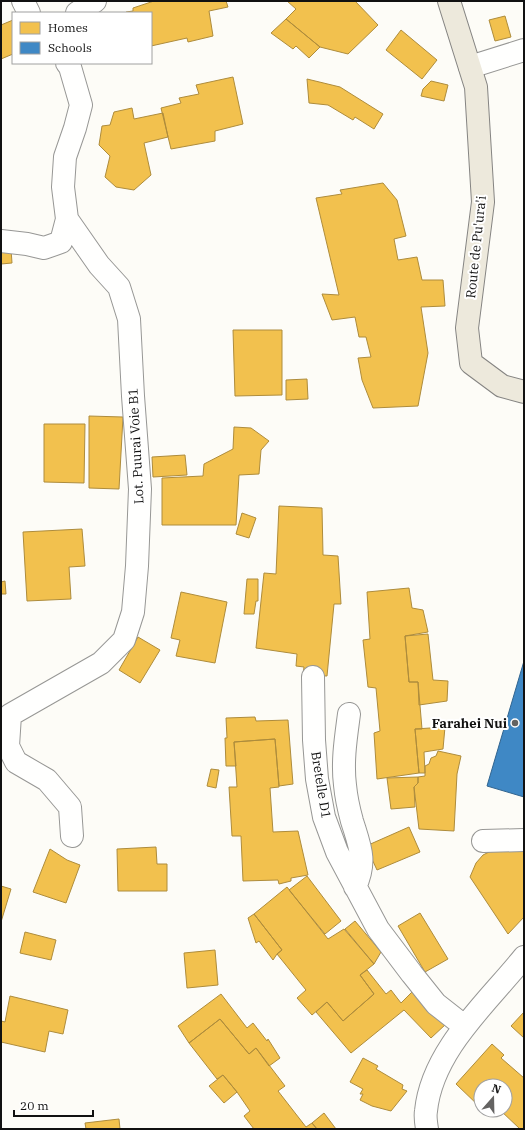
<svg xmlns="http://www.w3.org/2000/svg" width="525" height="1130" font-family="'IBM Plex Serif',serif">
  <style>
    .homes { fill: #f2c14e; stroke: #ae8c3c }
    .schools { fill: #3f88c5; stroke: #31648f }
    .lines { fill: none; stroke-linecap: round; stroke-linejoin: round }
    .minor-casing { stroke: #979795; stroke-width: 24 }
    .major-casing { stroke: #858482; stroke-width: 24 }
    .minor { stroke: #fffffe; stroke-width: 22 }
    .major { stroke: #ede9dc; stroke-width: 22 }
    .poi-dot { fill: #646362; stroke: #fff; stroke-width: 1.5 }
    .labels { text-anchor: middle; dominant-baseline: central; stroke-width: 4; stroke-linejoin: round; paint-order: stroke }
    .street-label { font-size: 13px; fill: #111; stroke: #fff }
    .poi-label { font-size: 13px; font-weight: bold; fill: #111; stroke: #fff; text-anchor: end }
  </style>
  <rect width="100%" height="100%" fill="#fdfcf7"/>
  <path class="homes" d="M154 1H226L228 7 209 11 213 36 188 42 187 38 151 46V13H127L126 12 133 11V8Z
    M287 1H355L378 25 348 54 320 47 286 19 296 9Z
    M505 16 511 37 495 41 489 20Z
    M286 19 320 47 309 58 296 46 293 49 271 33Z
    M13 20V54L1 59V25Z
    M401 30 437 60 422 79 386 50Z
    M233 77 243 124 215 131V141L171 149 161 108 181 103 179 98 199 94 196 85Z
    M307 79 340 87 383 114 374 129 355 117 353 120 328 105 309 103Z
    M431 81 448 85 444 101 421 96 423 89Z
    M132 108 134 119 163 113 168 137 144 143 151 175 134 190 116 187 105 177 110 156 99 145 102 126 110 125 114 112Z
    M383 183 397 200 406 236 394 239 398 260 417 257 422 280H443L445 306 421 307 428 353 418 406 373 408 362 380 358 358 371 357 366 337H359L355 317 332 320 322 294 339 295 316 198 342 194 340 190Z
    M11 249 12 263 1 264V250Z
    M233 330H282V395L235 396Z
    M307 379 308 399 286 400V380Z
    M89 416 123 417 119 489 89 488Z
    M44 424H85L84 483 44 482Z
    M234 427 251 428 269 441 261 450 259 474 239 475 236 525H162V478L203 476 204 464 233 449Z
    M185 455 187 475 153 477 152 457Z
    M279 506 322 508 323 555 338 556 341 604H334L327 676 303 675 304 667 296 666 297 654 256 648 264 573 276 574Z
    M242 513 256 518 249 538 236 534Z
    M82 529 85 566 69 567 71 599 27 601 23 532Z
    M247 579H258V601H256L254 614H244Z
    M5 581 6 594H1V582Z
    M409 588 412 608 423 610 428 632 405 636 409 682H418L422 729H415L419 773 377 779 374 733 380 731 376 688 368 687 363 640 370 639 367 592Z
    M181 592 227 602 215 663 176 656 180 640 171 638Z
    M428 634 433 680 448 681 447 701 419 705 418 682H409L405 636Z
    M138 637 160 650 140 683 119 670Z
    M255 717 256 721 288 720 293 784 279 786 275 739 234 742 236 766H226L225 738H227L226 718Z
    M445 727 443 749 424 752 425 773H419L415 729Z
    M275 739 279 786V787L270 788 273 832 298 831 308 875 291 878V881L279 884 278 880 243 881 241 836H232L229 787H237L234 742Z
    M438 751 461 756 457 774 454 831 419 829 414 787 418 783V777L425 776V766L429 764 431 758 436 756Z
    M211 769 219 770 216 788 207 786Z
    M418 777V783L414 787 415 807 391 809 387 778Z
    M409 827 420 852 377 870 366 846Z
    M524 846V917L508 934 470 877 476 863 483 855 495 849Z
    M156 847 157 864H167V891H118L117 849Z
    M50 849 67 860 80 865 66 903 33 892Z
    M307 876 341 921 325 934 289 890Z
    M1 886 11 889 1 922Z
    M287 887 328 939 344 929 374 964 360 975 374 994 343 1021 327 1002 312 1015 297 998 306 990 277 954 282 950 254 914Z
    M420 913 448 959 425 972 398 926Z
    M254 914 282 950 277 954 273 960 259 941 256 943 248 918Z
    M355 921 381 952 374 964 345 929Z
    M25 932 56 940 51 960 20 953Z
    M215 950 218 985 187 988 184 953Z
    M367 970 386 994 391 990 401 1003 413 991 446 1024 431 1038 404 1010 351 1053 316 1012 327 1002 343 1021 374 994 360 975Z
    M221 994 247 1028 253 1023 267 1041 268 1039 280 1058 269 1066 256 1048 249 1054 220 1019 189 1043 178 1026Z
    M10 996 68 1010 63 1034 49 1031 45 1052 1 1042V1021L5 1022Z
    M524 1012V1038L511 1026Z
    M220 1019 249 1054 256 1048 285 1086 278 1091 306 1127 312 1123 317 1129H254L244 1116 250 1111 237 1092 223 1075 217 1079 189 1043Z
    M492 1044 504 1055 501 1058 524 1078V1129H520L500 1110H505V1086H481V1108L456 1084Z
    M363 1058 378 1066 376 1069 403 1085 402 1089 407 1091 391 1111 372 1106 360 1100 363 1094H360L363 1089 350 1082Z
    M223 1075 237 1092 224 1103 209 1086Z
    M324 1113 336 1129H317L312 1123Z
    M119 1119 120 1129H86L85 1123Z"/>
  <path class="schools" d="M524 661V797L487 786Z"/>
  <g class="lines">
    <g class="minor-casing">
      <path id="minor" d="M23 1 29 13
        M77 13 95 1
        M470 67 524 50
        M67 219 63 187 65 157 75 128 81 105 70 67 67 63
        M1 241 27 244 44 248 61 242 67 219 99 265 119 287 129 319 133 396 140 489 137 566 133 612 124 640 101 663 10 715 1 727
        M313 677 314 740 317 779 324 817 337 852 378 929 412 974 436 1004 464 1026
        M349 714C346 737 342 761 345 785 346 796 349 810 352 821 360 847 367 861 355 887
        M10 715 8 746 16 762 47 780 70 807 72 836
        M483 841 524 840
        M427 1129C426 1123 425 1116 426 1111 432 1050 488 1002 524 957"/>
    </g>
    <g class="major-casing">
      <path id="major" d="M449 1 476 87 483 202 467 328 471 363 502 386 524 392"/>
    </g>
    <use href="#minor" class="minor"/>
    <use href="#major" class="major"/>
  </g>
  <circle class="poi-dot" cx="515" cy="723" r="4"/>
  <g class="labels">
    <g class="street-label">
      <text transform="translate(476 247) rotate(-84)">Route de Pu'ura'i</text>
      <text transform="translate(136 446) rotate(-93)">Lot. Puurai Voie B1</text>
      <text transform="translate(321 785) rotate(81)">Bretelle D1</text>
    </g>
    <g class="poi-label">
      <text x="507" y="723">Farahei Nui</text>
    </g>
  </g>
  <rect width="525" height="1130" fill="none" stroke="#111111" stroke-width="4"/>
  <rect x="12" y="12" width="140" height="52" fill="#ffffff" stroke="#a0a0a0"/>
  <rect x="20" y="22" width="20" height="12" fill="#f2c14e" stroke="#a0a0a0"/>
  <text x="48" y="32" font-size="12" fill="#111111">Homes</text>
  <rect x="20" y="42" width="20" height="12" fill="#3f88c5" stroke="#a0a0a0"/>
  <text x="48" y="52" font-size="12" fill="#111111">Schools</text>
  <g transform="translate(493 1098) rotate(20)"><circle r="19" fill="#ffffff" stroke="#a0a0a0"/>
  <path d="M0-3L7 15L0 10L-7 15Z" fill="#646362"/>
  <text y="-6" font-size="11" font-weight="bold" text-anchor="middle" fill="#111111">N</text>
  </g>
  <path d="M14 1110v6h79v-6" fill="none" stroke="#111111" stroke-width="2"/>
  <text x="20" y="1110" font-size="12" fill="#111111" stroke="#ffffff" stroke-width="3" paint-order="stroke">20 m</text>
</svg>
